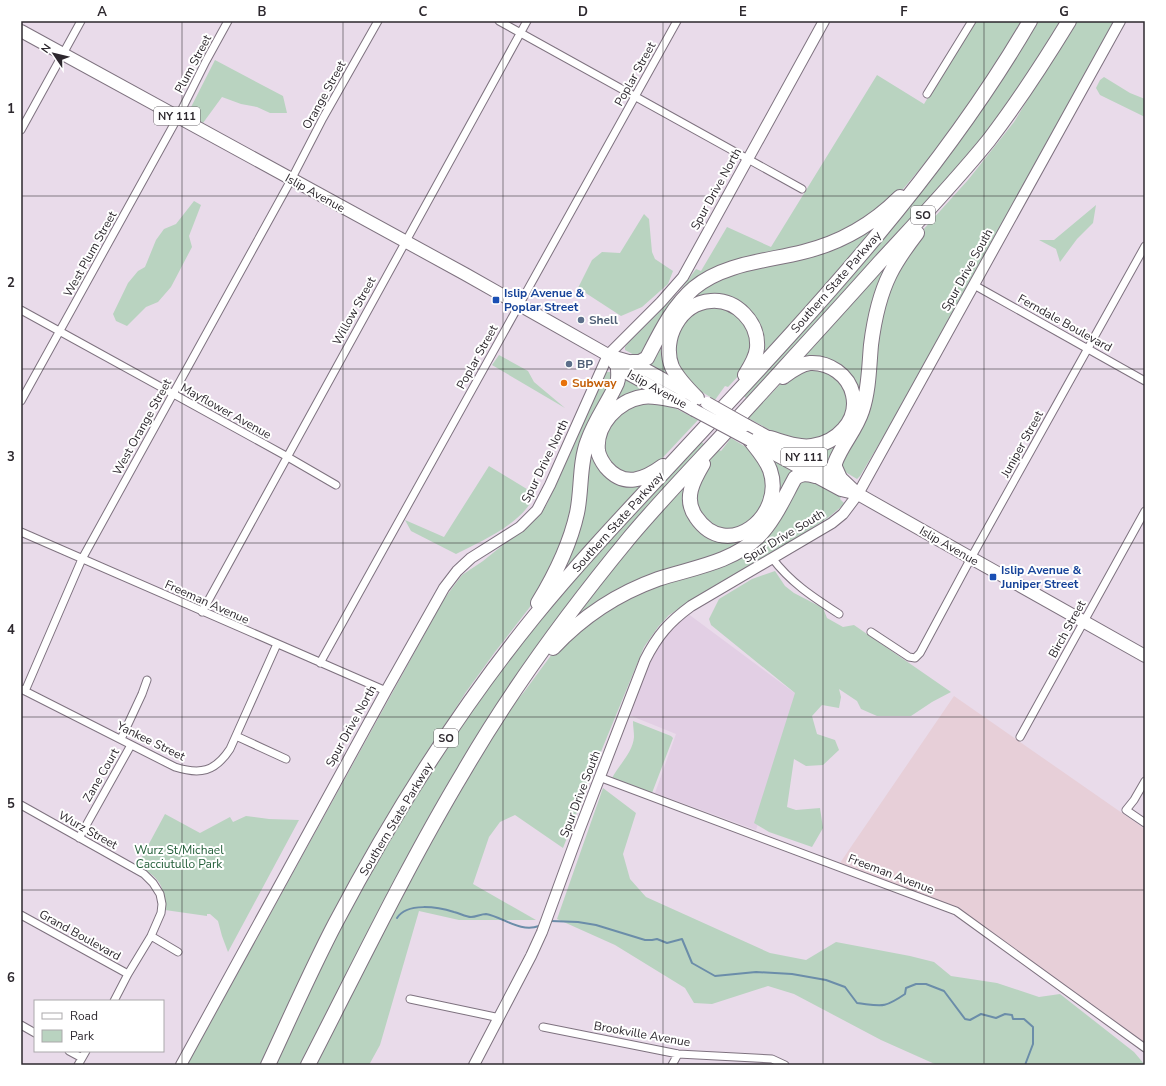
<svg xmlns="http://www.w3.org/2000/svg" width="1166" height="1086" font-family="'Nunito Sans',sans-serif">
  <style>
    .built { fill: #e2cfe4 }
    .education { fill: #e7cfd8 }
    .green { fill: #b9d3c0 }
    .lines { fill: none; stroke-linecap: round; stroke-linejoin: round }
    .stream { stroke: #6b8da9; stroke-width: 2 }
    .street-casing { stroke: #7e727f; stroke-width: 9 }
    .secondary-casing { stroke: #7e727f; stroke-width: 12 }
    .primary-casing { stroke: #7e727f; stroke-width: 14 }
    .highway-casing { stroke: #7e727f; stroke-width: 16 }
    .street { stroke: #fff; stroke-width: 7 }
    .secondary { stroke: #fff; stroke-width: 10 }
    .primary { stroke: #fff; stroke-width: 12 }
    .highway { stroke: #fff; stroke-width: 14 }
    .primary-bridge-casing { stroke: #7e727f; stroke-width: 14; stroke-linecap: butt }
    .primary-bridge { stroke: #fff; stroke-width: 12 }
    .grid { fill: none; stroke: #2d282e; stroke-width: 1; stroke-opacity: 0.55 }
    .transit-dot { fill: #1a4fb4; stroke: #fff; stroke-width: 1.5 }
    .service-dot { fill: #5c6f8a; stroke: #fff; stroke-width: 1.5 }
    .food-dot { fill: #e8710a; stroke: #fff; stroke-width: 1.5 }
    .labels { text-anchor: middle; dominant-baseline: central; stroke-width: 4; stroke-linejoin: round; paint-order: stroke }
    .shield { fill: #fff; stroke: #6c686d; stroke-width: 1 }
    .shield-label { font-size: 11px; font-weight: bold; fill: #2d282e }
    .street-label { font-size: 12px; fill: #2d282e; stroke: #fff }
    .transit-label { font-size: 12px; font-weight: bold; fill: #164399; stroke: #fff; text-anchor: start }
    .service-label { font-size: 12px; font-weight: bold; fill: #4e5e75; stroke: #fff; text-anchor: start }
    .food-label { font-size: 12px; font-weight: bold; fill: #c56008; stroke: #fff; text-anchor: start }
    .park-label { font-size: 12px; fill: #25603b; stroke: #fff }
    .neatline { fill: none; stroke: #2d282e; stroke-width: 1.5 }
    .grid-label { font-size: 13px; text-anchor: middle; font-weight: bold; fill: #2d282e }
  </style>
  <rect width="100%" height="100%" fill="#e9dbea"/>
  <path class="built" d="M687 613 800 697 756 830 655 793 676 734 629 715 654 650 671 628Z"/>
  <path class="education" d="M954 696 1145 829V1045L957 907 840 863Z"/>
  <path class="green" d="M974 21H1023L997 65 953 130 898 195 877 213 831 239 712 273 640 358 625 350V347L628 343 679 292 696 269 701 271 727 227 771 247 877 75 924 104Z
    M1036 21H1062L1015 96 976 149 746 398 742 394 848 278Z
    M1075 21H1114L891 424 860 476 857 479 837 467 852 438 874 336 891 279 922 231 968 180 1014 122Z
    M215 60 283 96 287 113H270L257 107 241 104 222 97 203 123 188 113Z
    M1104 77 1130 93 1145 99V117L1100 95 1096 88 1100 80Z
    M194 201 201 205 189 236 192 247 171 287 158 302 146 307 127 326 116 321 113 314 128 283 138 271 145 267 156 240 164 229 176 224Z
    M1096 205 1093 223 1077 239 1060 262 1056 249 1039 240H1054Z
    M644 214 649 219 652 252 655 259 673 271 668 284 642 307 621 316 578 288 592 260 602 252 620 253Z
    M881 222 828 284 758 360V334L717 299 672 320 669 377 646 365 670 319 703 285Z
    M891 258 893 262C882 282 872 305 869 328 865 355 866 383 859 410 854 428 840 448 831 464H826V466L800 453 802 449C806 449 810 450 814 450 821 449 828 445 834 442 864 421 861 376 825 363 817 360 809 361 801 362L799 359Z
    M700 307 730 308 750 329 751 358 743 371 728 387 725 386 715 400 702 392 689 383 675 365 676 329Z
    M499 355 528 371 534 382 565 408 492 365Z
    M813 367 827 371 840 380 846 392 849 405 837 432 813 444 786 439 748 418 789 375Z
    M606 372H610L616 376 602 401 567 537 533 603 495 652 466 692 416 771 300 982 261 1065H187L444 599 462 575 483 561 540 515 547 504 569 456Z
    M626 378 668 397 620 402 594 454 639 483 640 486 634 495 561 576 592 435Z
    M640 400 665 403 698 420 653 468 627 477 606 466 601 434 611 417Z
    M731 438 749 449 755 456 769 479 767 503 753 523 719 532 695 514 694 482 702 468 719 450 721 451Z
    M699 440 704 444 610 551 551 627 301 1065H273L344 918 431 770 482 694 540 620 602 546Z
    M775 457 797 469 796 472 793 475C780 498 768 526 747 542 719 563 682 568 650 579 624 588 598 603 577 620L574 618 624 552 684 483 686 485C676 570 800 548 769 461L773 460Z
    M489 466 535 494C524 523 482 541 456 554L411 531 405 520 444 537Z
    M805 477 841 497 840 499 844 503 842 506 829 517 784 546 688 603 669 615 658 627 644 647 591 776 563 848 515 815 500 822 489 837 473 884 536 920H459L419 911 380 1045 369 1065H315L432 837 505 714 524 692 552 654 604 607 744 552 797 479Z
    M775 571 785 586 794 593 823 608 827 618 843 627 854 625 951 692 932 702 911 716H877L861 709 857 701 839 689 841 697 839 708 822 705 812 716 817 734 835 740 839 750 823 765 806 766 794 759 787 807 796 810 820 808 823 828 812 847 769 832 754 823 795 693 711 625 709 619 719 599 752 579Z
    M633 721 671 736 673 738 652 793 612 778C619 765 633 752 634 737 634 732 633 726 633 721Z
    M603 788 636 813 623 854 630 879 646 897 770 953 806 960 836 942 910 956 934 962 951 976 997 983 1039 997 1060 994 1134 1052 1145 1065H937L881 1040 794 994 768 986 712 1004 694 1003 685 988 615 945 557 919Z
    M165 814 200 833 230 817 233 822 246 816 269 819 299 820 228 952 222 936 218 921 210 914H207V916L165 910C164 885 160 877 137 866Z"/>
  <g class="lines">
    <path class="stream" d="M397 918C407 902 438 907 454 912 459 913 466 917 471 917 476 917 481 914 486 914 503 917 520 933 539 926
      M551 921 578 922 596 925 645 940H652L657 939 667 943 682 939 692 963 715 976 756 972 792 974 826 980 845 987 857 1003C882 1006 883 1009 905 994L906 988 916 984H926L944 991 965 1019 970 1020 981 1014 996 1018 1005 1014 1012 1015 1013 1019H1024L1033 1027V1044L1025 1065"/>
    <g class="street-casing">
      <path id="street" d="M499 21 802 189
        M927 94 972 21
        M21 130 81 21
        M974 285 1145 381
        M21 310 286 456 336 485
        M21 401 178 117 206 61 228 21
        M21 532 386 691
        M772 558C791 583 813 597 839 614
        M202 612 527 21
        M871 632 909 657 915 658 920 653 971 558 1145 246
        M320 663 677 21
        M21 689 175 767C200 775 215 772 230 749L277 644
        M25 691 82 559 291 180 323 118 378 21
        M236 736 286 759
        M1020 737 1145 511
        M121 739 142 694 147 680
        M599 777 956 911 1145 1048
        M1145 781 1134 800 1126 810 1145 823
        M21 805 144 874 153 883 160 894 162 904 161 913 151 936 128 974 114 1001
        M79 838 131 745
        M21 915 128 974
        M151 936 178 952
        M410 999 500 1018
        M21 1025 35 1033
        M543 1027 678 1054 772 1059 785 1065
        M69 1051 82 1058
        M78 1065 86 1051
        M672 1065 678 1054"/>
    </g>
    <g class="secondary-casing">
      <path id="secondary" d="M181 1065 386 691 444 588 457 571 471 558 520 527 537 510 550 485 608 355 661 302 683 277 824 21
        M474 1065 531 956 542 932 579 831 645 660C657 636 669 622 691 606L832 523 843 514 858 494 1120 21"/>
    </g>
    <g class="primary-casing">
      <path id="primary" d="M21 31 465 274 608 355 632 362 692 395
        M614 363 618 368 694 410
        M746 425 839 476 858 494 971 558 1145 656
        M752 442 841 490 858 494"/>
    </g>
    <g class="highway-casing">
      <path id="highway" d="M632 362H640L647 358C660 333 672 307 694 288 724 263 768 261 803 252 840 243 874 223 900 197
        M697 398C688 389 678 379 672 367 661 339 680 303 711 301 736 299 759 322 757 348 756 358 750 367 745 375
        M770 438C784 442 798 448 812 446 836 443 859 421 853 395 849 375 829 362 810 363 800 364 791 371 783 377
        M703 464C693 481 683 499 696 517 727 563 786 516 770 470 766 459 758 450 750 440
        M663 466C644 480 624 488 606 467 603 463 599 457 598 451 595 425 618 401 642 397 654 395 667 399 679 401
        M839 476 835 467V463C842 444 856 430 862 411 869 390 869 367 871 345 874 321 879 296 890 274 897 260 907 246 917 233
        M538 603C555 575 570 545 577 513 582 490 579 463 588 440 595 420 608 403 617 383 619 378 618 373 618 368
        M553 648C583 616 616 594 658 579 691 568 731 563 758 537 774 521 784 498 795 478 802 473 807 474 815 476
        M268 1065C290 1018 311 970 335 924 392 816 457 712 534 617 574 568 617 522 660 476 793 332 931 191 1030 21
        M308 1065C359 966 407 866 464 771 512 688 569 611 630 537 662 499 697 463 731 426 781 371 831 317 880 262 917 222 955 182 989 140 1018 102 1044 62 1069 21"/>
    </g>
    <use href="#street" class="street"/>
    <use href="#secondary" class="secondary"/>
    <use href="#primary" class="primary"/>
    <use href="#highway" class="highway"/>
    <g class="primary-bridge-casing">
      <path id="primary-bridge" d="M707 403 746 425
        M694 410 750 440"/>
    </g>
    <use href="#primary-bridge" class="primary-bridge"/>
  </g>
  <path class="grid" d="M182 21V1065M343 21V1065M503 21V1065M663 21V1065M823 21V1065M984 21V1065M21 196H1145M21 369H1145M21 543H1145M21 717H1145M21 890H1145"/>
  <g class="transit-dot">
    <rect x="492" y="296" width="8" height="8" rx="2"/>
    <rect x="989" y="573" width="8" height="8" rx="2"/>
  </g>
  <g class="service-dot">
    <circle cx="581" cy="320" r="4"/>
    <circle cx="569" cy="364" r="4"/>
  </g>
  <circle class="food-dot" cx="564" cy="383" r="4"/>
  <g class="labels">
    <g class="shield">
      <rect x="154" y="107" width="46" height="18" rx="3"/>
      <rect x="911" y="206" width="24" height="18" rx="3"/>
      <rect x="781" y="448" width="46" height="18" rx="3"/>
      <rect x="434" y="729" width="24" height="18" rx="3"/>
    </g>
    <g class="shield-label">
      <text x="177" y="116">NY 111</text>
      <text x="923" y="215">SO</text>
      <text x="804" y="457">NY 111</text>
      <text x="446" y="738">SO</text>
    </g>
    <g class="street-label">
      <text transform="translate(193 64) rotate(-62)">Plum Street</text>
      <text transform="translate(635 74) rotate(-61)">Poplar Street</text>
      <text transform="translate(324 95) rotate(-61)">Orange Street</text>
      <text transform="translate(716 189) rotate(-61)">Spur Drive North</text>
      <text transform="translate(315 193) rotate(29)">Islip Avenue</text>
      <text transform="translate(90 254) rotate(-61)">West Plum Street</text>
      <text transform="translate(967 270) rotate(-61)">Spur Drive South</text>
      <text transform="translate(836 282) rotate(-49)">Southern State Parkway</text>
      <text transform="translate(354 311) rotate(-61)">Willow Street</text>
      <text transform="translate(1065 323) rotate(29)">Ferndale Boulevard</text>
      <text transform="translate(477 357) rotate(-61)">Poplar Street</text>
      <text transform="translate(657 389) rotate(29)">Islip Avenue</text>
      <text transform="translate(226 411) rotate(29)">Mayflower Avenue</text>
      <text transform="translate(142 427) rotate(-61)">West Orange Street</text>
      <text transform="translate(1022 444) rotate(-61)">Juniper Street</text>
      <text transform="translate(545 461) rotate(-64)">Spur Drive North</text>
      <text transform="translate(618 522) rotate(-48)">Southern State Parkway</text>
      <text transform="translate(784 536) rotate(-31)">Spur Drive South</text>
      <text transform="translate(949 546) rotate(30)">Islip Avenue</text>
      <text transform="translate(207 602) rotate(24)">Freeman Avenue</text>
      <text transform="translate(1067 629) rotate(-61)">Birch Street</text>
      <text transform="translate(351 726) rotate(-61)">Spur Drive North</text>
      <text transform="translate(151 741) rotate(26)">Yankee Street</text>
      <text transform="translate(101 775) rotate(-60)">Zane Court</text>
      <text transform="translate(580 794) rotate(-69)">Spur Drive South</text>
      <text transform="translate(396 819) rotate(-59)">Southern State Parkway</text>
      <text transform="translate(88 830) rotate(29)">Wurz Street</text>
      <text transform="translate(891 874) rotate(21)">Freeman Avenue</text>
      <text transform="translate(80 935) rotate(29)">Grand Boulevard</text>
      <text transform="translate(642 1034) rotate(10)">Brookville Avenue</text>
    </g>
    <g class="transit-label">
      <text x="504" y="293">Islip Avenue &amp;<tspan x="504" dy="14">Poplar Street</tspan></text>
      <text x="1001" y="570">Islip Avenue &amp;<tspan x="1001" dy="14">Juniper Street</tspan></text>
    </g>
    <g class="service-label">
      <text x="589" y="320">Shell</text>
      <text x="577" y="364">BP</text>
    </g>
    <g class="food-label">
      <text x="572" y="383">Subway</text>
    </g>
    <g class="park-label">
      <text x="179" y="850">Wurz St/Michael<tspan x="179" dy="14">Cacciutullo Park</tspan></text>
    </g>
  </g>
  <rect width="1166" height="1086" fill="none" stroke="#ffffff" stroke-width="44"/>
  <rect x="34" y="1000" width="130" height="52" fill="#ffffff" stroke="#aba9ab"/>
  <rect x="42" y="1013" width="20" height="6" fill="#ffffff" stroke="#aba9ab"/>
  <text x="70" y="1020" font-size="12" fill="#2d282e">Road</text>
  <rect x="42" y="1030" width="20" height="12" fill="#b9d3c0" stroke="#aba9ab"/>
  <text x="70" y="1040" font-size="12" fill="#2d282e">Park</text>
  <g transform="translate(54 54) rotate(305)" stroke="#ffffff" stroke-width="3" paint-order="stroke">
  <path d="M0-3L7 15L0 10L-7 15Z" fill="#2d282e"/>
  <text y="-6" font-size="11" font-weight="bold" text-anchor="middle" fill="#2d282e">N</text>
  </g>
  <rect x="22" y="22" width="1122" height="1042" class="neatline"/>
  <g class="grid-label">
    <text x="102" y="16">A</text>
    <text x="262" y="16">B</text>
    <text x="423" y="16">C</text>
    <text x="583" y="16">D</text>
    <text x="743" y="16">E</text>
    <text x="904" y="16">F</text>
    <text x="1064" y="16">G</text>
    <text x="11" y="113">1</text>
    <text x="11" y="287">2</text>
    <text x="11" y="461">3</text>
    <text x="11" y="634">4</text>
    <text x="11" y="808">5</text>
    <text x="11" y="982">6</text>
  </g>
</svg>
